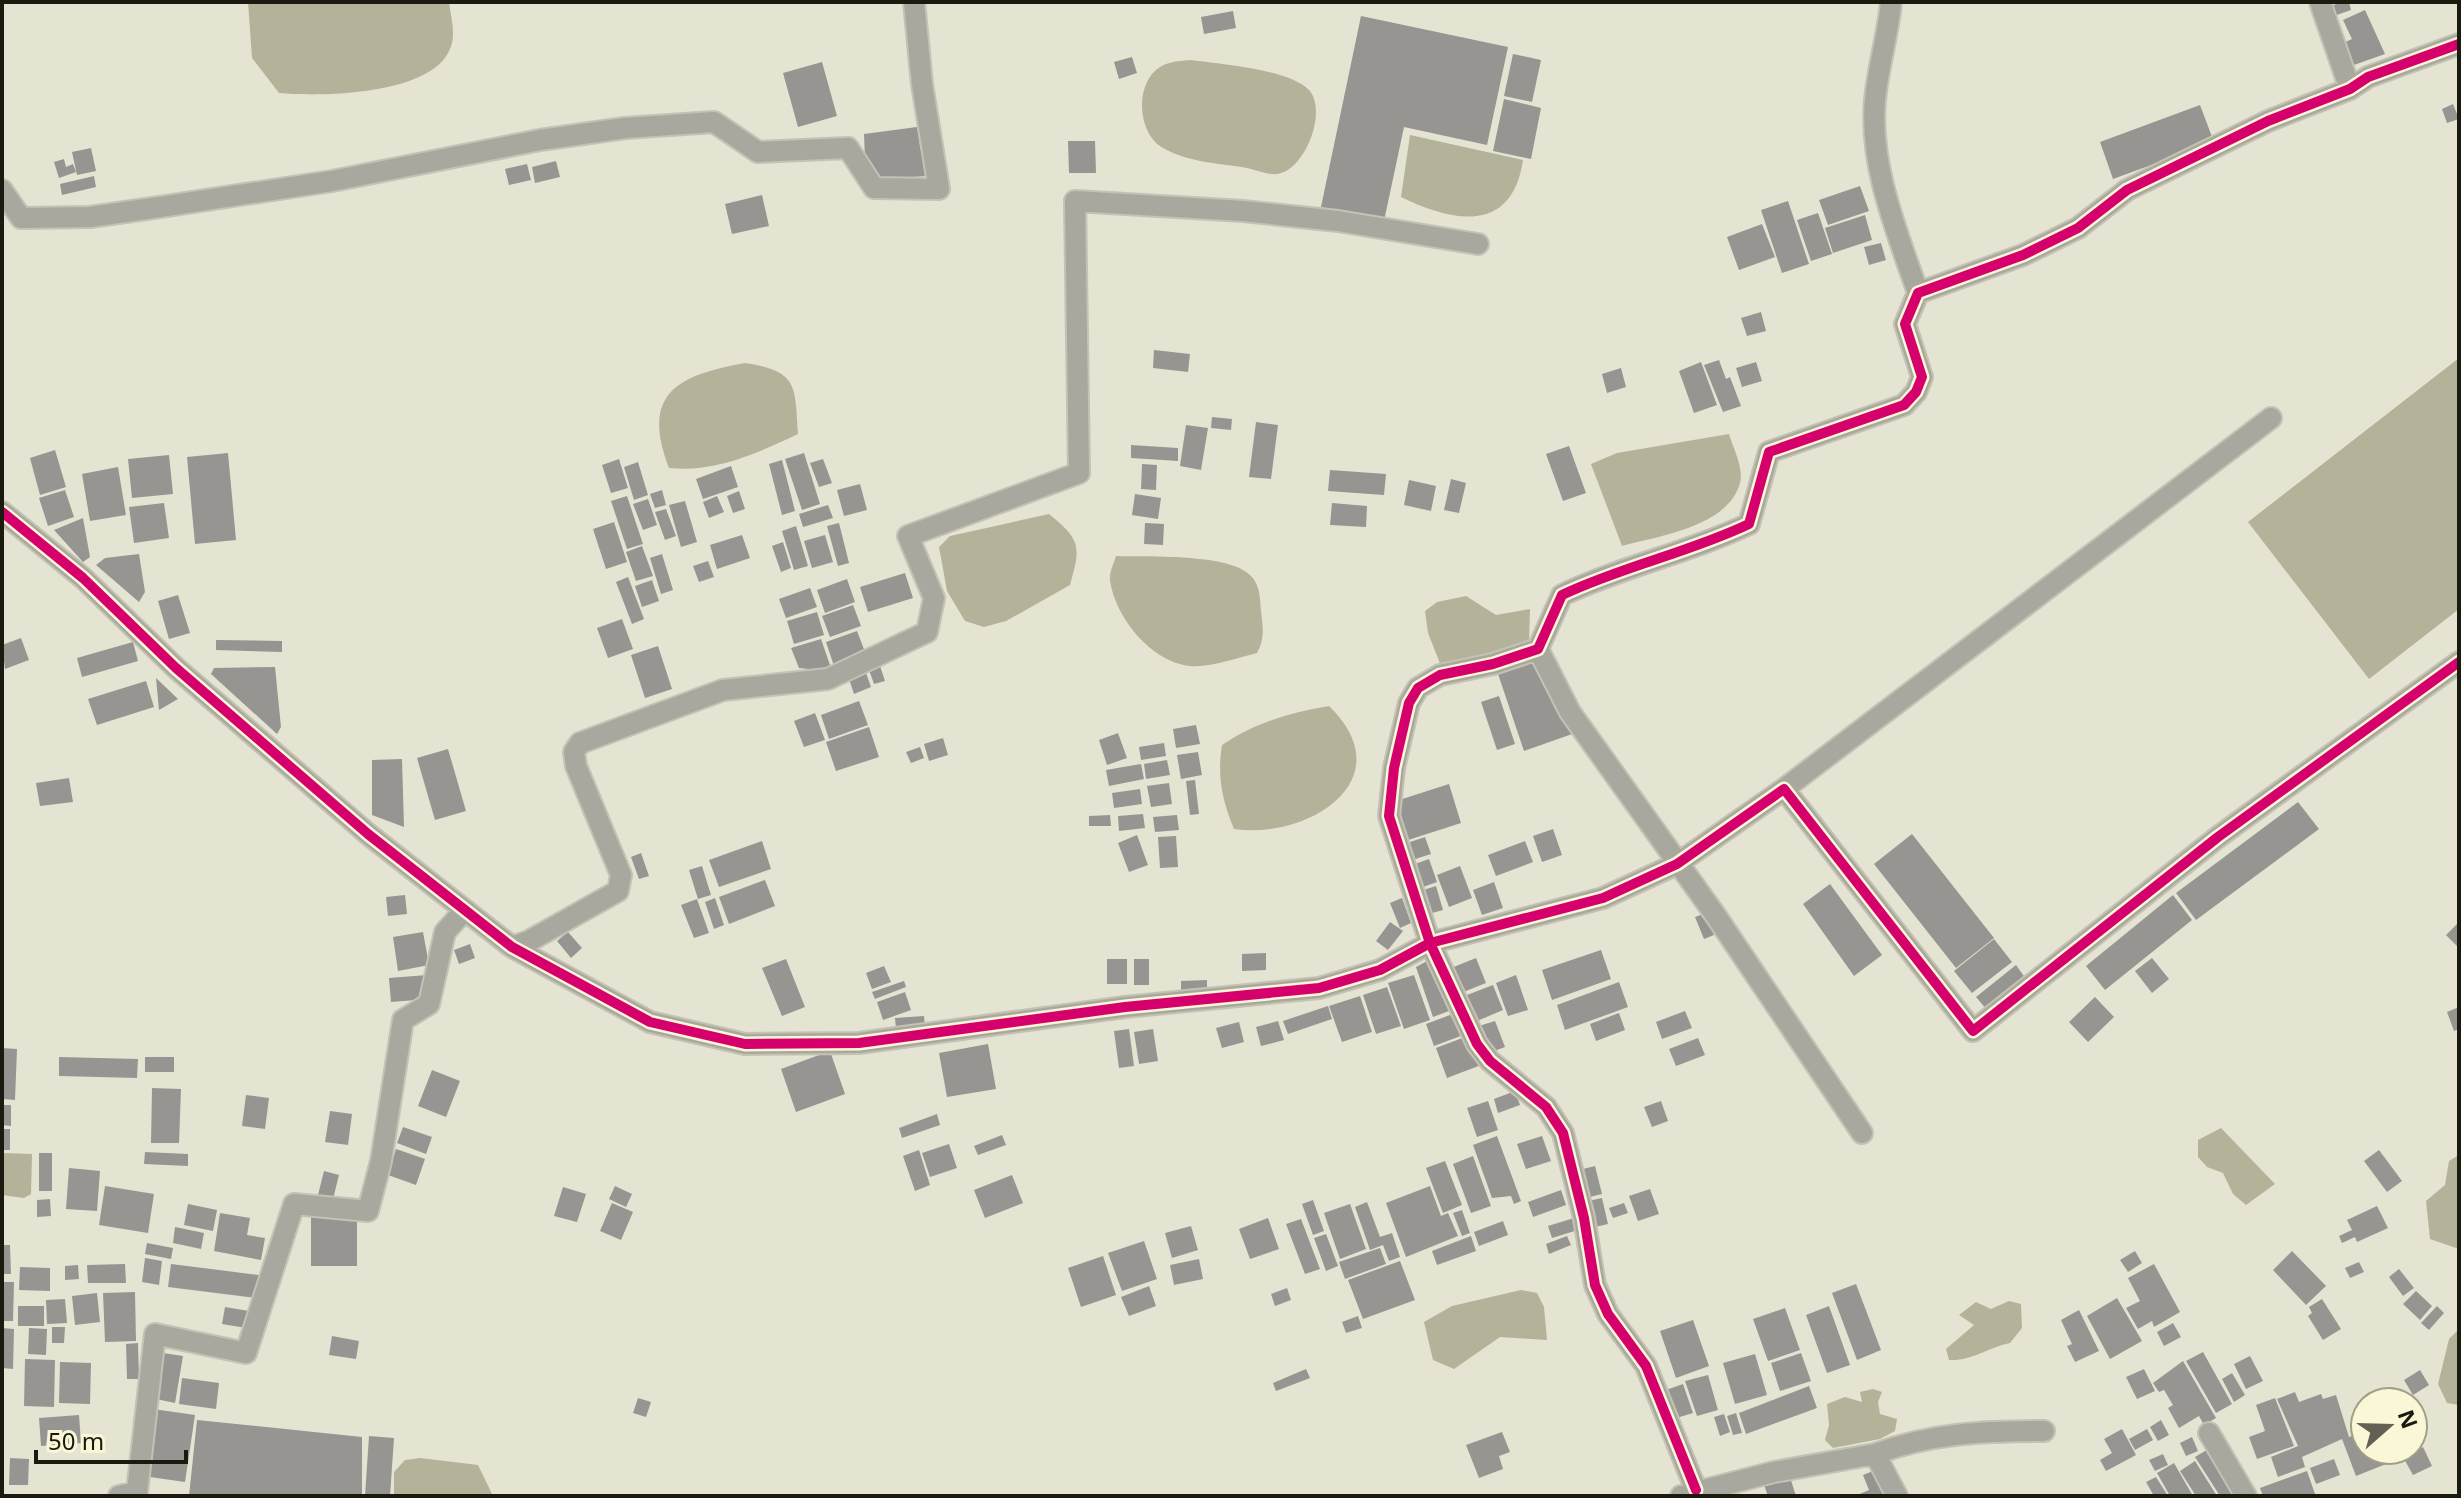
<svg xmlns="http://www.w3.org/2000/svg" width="2461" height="1498" font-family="'Noto Sans',sans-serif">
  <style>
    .water { fill: #b4b299 }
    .building { fill: #969592 }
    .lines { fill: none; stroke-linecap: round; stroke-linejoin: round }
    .minor-casing { stroke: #c3c2b4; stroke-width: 24 }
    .minor { stroke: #a8a89f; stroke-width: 20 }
    .cycleway-casing { stroke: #faf7d7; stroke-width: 15 }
    .cycleway { stroke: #d6006c; stroke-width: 10 }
  </style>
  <rect width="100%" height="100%" fill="#e5e4d2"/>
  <path class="water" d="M248 2H449C451 18 457 36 449 51 429 95 320 97 279 93L252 58Z
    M1190 60C1221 64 1286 69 1308 89 1329 109 1305 171 1277 174 1268 175 1256 170 1247 168 1219 163 1191 163 1165 149 1140 137 1135 95 1152 74 1162 62 1176 61 1190 60Z
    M1410 135 1523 160C1512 235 1452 222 1401 197Z
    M2459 358V609L2369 679 2248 522Z
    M745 363C798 371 795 385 798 434 758 453 714 473 669 468 640 393 678 375 745 363Z
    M1729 434C1733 448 1744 468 1740 483 1728 527 1658 536 1622 546L1591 464 1617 453Z
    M1049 514C1081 540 1081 546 1070 585L1006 621 984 627 965 621 947 591 939 547 950 536Z
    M1116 556C1147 557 1230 553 1251 576 1260 585 1260 598 1261 611 1263 627 1265 639 1257 653 1236 658 1210 668 1190 666 1151 662 1115 617 1110 580 1109 573 1114 563 1116 556Z
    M1466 596 1496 615 1530 609 1529 643 1523 649 1441 666 1428 633 1425 611 1437 602Z
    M1329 706C1405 780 1307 840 1234 829 1222 800 1217 776 1222 745 1254 723 1291 712 1329 706Z
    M2221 1128 2275 1184 2246 1205 2233 1194 2223 1173 2207 1167 2198 1157V1140Z
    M2 1153 32 1154 31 1194 24 1198 2 1195Z
    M2459 1155V1249L2430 1239 2426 1201 2445 1185 2449 1161Z
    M1521 1290 1537 1293 1544 1307 1547 1340 1500 1337 1454 1369 1433 1360 1424 1322 1452 1306Z
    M2009 1301 2021 1304 2022 1328 2010 1343C1987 1348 1972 1361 1949 1360L1946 1349 1974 1325 1959 1315 1976 1302 1991 1309Z
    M2459 1329V1405L2447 1403 2438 1384 2449 1339Z
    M1873 1389 1882 1392 1878 1402 1880 1414 1897 1419 1895 1431 1880 1439 1833 1448 1825 1440 1829 1425 1827 1404 1845 1397 1862 1402 1860 1392Z
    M420 1458 478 1465 493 1496H394V1472L405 1460Z"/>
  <path class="building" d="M2342 2H2349L2351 10 2334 16 2331 6Z
    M2365 10 2385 54 2351 66 2341 44 2352 39 2343 20Z
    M1233 11 1236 28 1204 34 1201 17Z
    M1361 16 1508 47 1487 145 1404 127 1384 221 1321 207Z
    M1513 54 1541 60 1532 102 1504 96Z
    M1132 57 1137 73 1119 79 1114 62Z
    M822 62 837 116 798 127 783 73Z
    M1504 99 1541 108 1531 159 1493 151Z
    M2453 104 2459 119 2447 123 2442 109Z
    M2200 105 2214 142 2113 179 2100 142Z
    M917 127 925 176 883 180 865 160 864 134Z
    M1068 141H1095L1096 173H1069Z
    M91 148 96 171 77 175 72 152Z
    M64 159 66 167 73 164 76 172 59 178 54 162Z
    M556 161 560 177 535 183 532 167Z
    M527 164 531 180 509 185 505 169Z
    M94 176 96 187 62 195 60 184Z
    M1860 186 1869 211 1828 225 1819 200Z
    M762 195 769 226 732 234 725 204Z
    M1788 201 1809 264 1782 273 1761 210Z
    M1818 213 1832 254 1811 261 1797 220Z
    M1865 215 1872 240 1833 253 1825 228Z
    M1762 224 1775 257 1739 270 1727 237Z
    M1881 243 1886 260 1869 265 1864 247Z
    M1761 312 1766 331 1747 336 1741 318Z
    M1154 350 1190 354 1188 372 1153 368Z
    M1719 360 1726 379 1730 377 1741 406 1723 412 1704 365Z
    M1701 362 1717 405 1694 413 1679 371Z
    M1756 362 1762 381 1742 387 1736 368Z
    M1621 368 1626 387 1607 393 1602 374Z
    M1212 417 1232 419 1231 430 1211 428Z
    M1256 422 1278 425 1271 479 1249 477Z
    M1186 425 1208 428 1201 470 1180 466Z
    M1131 445 1178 448V461L1131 458Z
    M1569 446 1586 493 1563 501 1546 454Z
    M55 450 66 487 40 495 30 458Z
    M228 453 236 540 195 544 187 457Z
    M804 453 820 504 802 510 785 459Z
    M169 455 173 494 132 498 128 459Z
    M619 459 628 488 611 493 602 465Z
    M823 459 832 483 819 487 810 463Z
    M782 460 795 511 782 515 769 464Z
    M638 462 648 495 634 500 624 467Z
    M1142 464 1157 465 1156 490 1141 489Z
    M731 466 738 487 703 499 696 479Z
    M118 467 126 515 90 521 82 474Z
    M1330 470 1386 474 1384 495 1328 491Z
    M1451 479 1466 483 1459 513 1444 510Z
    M1409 480 1436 486 1431 511 1404 505Z
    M860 484 867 510 844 516 837 490Z
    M65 490 74 517 48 526 39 498Z
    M662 490 666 505 655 508 650 494Z
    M739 491 745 509 733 513 727 496Z
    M1135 494 1161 498 1158 519 1132 515Z
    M627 496 643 544 627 549 611 501Z
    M717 496 724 512 709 518 703 502Z
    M648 499 657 525 643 530 633 504Z
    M685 501 697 542 681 547 669 505Z
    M164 503 169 538 134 543 129 507Z
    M1332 503 1367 506 1366 527 1330 525Z
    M828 505 833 518 803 527 799 514Z
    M666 509 676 536 665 540 655 512Z
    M83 518 90 557 83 562 54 530Z
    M614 522 627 562 606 569 593 529Z
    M839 523 849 563 838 566 827 526Z
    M1145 523 1164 524 1163 545 1144 544Z
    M796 526 808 566 794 570 782 531Z
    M742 535 750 558 717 569 710 545Z
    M825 535 833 562 812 568 804 541Z
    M783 542 791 568 781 572 772 546Z
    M642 546 653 576 636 581 626 552Z
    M139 554 145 592 139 602 96 565 105 558Z
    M662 554 673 590 661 594 650 558Z
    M708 561 714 577 699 582 693 566Z
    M905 573 913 598 868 612 860 587Z
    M628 577 644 619 632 624 616 582Z
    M847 579 855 602 825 613 817 590Z
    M652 580 659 601 642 607 635 586Z
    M810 588 817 607 786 618 779 599Z
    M178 595 190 633 169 639 158 601Z
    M853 605 861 626 830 637 822 616Z
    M817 612 824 635 794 644 787 621Z
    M622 619 633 649 608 658 597 628Z
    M857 631 867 657 835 669 826 642Z
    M21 638 29 660 5 669 2 645Z
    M821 639 831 668 809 676 808 669 799 668 791 648Z
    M216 640 282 641V652L216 650Z
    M133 642 138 661 82 677 77 658Z
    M658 646 672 689 645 698 631 655Z
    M1539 657 1575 733 1524 751 1497 671Z
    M879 663 885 681 874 684 868 667Z
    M275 667 281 727 277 734 211 674 214 668Z
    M865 670 871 687 854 694 848 676Z
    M156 678 178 699 159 710Z
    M146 681 154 707 97 725 88 699Z
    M1499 696 1515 744 1497 750 1481 702Z
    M859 701 868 725 829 739 821 715Z
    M815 713 825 740 804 747 794 721Z
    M1196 725 1200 744 1176 748 1173 729Z
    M869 727 879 757 836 771 826 742Z
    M1118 733 1127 758 1107 765 1099 740Z
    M943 738 948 755 929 761 924 744Z
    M1164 743 1166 756 1141 760 1139 747Z
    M920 747 924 758 911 763 906 752Z
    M448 749 466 811 435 820 417 758Z
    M1198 752 1202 775 1181 779 1177 755Z
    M402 759 404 827 372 815V760Z
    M1167 760 1170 775 1146 779 1144 764Z
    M1141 764 1144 779 1109 786 1106 770Z
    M69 778 73 802 40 806 36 783Z
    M1195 780 1199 814 1190 815 1186 781Z
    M1169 783 1172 804 1151 807 1147 786Z
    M1449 784 1461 823 1405 841 1393 802Z
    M1140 789 1142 804 1114 808 1112 793Z
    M2298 802 2319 829 2196 920 2176 893Z
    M1143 814 1145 828 1119 831 1118 816Z
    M1110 815 1111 826H1089V816Z
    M1177 815 1179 830 1155 832 1153 817Z
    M1553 829 1562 855 1542 862 1533 836Z
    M1912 834 1994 938 1956 968 1874 864Z
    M1137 835 1148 865 1129 872 1118 843Z
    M1176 836 1178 867 1160 868 1158 837Z
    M1425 837 1431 854 1409 861 1404 844Z
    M762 841 771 869 719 887 709 860Z
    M1525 841 1533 862 1496 876 1488 855Z
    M641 853 649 876 639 879 631 857Z
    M1429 859 1437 882 1423 887 1415 864Z
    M702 866 711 895 698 899 689 870Z
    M1460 866 1472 898 1449 907 1437 875Z
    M765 880 775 906 729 924 719 897Z
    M1494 882 1503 908 1482 915 1473 890Z
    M1830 884 1882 955 1854 976 1803 904Z
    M1436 886 1443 910 1425 915 1417 892Z
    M405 895 407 914 388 916 386 897Z
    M2173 895 2192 920 2105 990 2086 966Z
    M715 898 724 925 714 929 705 902Z
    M1402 898 1411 923 1400 928 1390 903Z
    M697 899 709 933 694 938 681 905Z
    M1706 913 1714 935 1704 939 1695 917Z
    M1390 922 1403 931 1388 950 1376 941Z
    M2459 922V948L2446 935Z
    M423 932 429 965 398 971 393 937Z
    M568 932 582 948 571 958 557 941Z
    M1994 939 2012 962 1972 993 1954 971Z
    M470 944 475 958 459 964 454 950Z
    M1601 950 1611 979 1552 1000 1542 970Z
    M1266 953V970L1242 971V954Z
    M1476 958 1486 983 1461 993 1451 968Z
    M2152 958 2169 979 2152 993 2135 971Z
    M786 959 805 1007 782 1016 762 968Z
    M1107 959H1127V984H1107Z
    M1134 959H1149V985H1134Z
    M1431 959 1457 1008 1433 1017 1416 967Z
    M2016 965 2026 979 1987 1010 1976 997Z
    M884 966 891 982 872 989 866 973Z
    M427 975 429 999 391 1002 389 978Z
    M1414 975 1430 1020 1404 1029 1388 983Z
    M1516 975 1528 1010 1508 1016 1496 983Z
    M1207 980V990L1181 991V981Z
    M904 981 906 987 875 999 872 992Z
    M1619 982 1628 1007 1565 1030 1557 1005Z
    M1493 985 1503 1010 1477 1021 1467 995Z
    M1387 987 1401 1026 1376 1034 1363 995Z
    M905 992 911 1010 883 1020 877 1002Z
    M1360 996 1372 1032 1342 1042 1329 1006Z
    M2095 997 2114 1017 2088 1042 2069 1022Z
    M1328 1006 1332 1019 1288 1034 1283 1021Z
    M2459 1007V1029L2454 1031 2447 1012Z
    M1685 1011 1692 1028 1662 1039 1656 1022Z
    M1458 1012 1466 1034 1434 1046 1426 1024Z
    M1619 1013 1625 1030 1596 1041 1590 1024Z
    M924 1016 925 1027 896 1029 895 1018Z
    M1278 1021 1284 1040 1261 1046 1256 1027Z
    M1495 1021 1505 1047 1489 1053 1479 1026Z
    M1239 1022 1244 1042 1222 1048 1216 1028Z
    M1129 1029 1134 1066 1119 1068 1114 1031Z
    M1153 1029 1158 1061 1139 1064 1134 1032Z
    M1470 1035 1481 1065 1447 1078 1436 1048Z
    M1698 1038 1705 1055 1676 1066 1669 1049Z
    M988 1044 996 1089 947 1097 939 1053Z
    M2 1048 17 1049 15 1100 2 1099Z
    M830 1051 845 1094 796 1112 781 1069Z
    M59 1057 138 1059 137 1078 59 1076Z
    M145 1057H174V1072H145Z
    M432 1070 460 1081 446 1117 418 1106Z
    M152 1088 181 1089 179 1143H151Z
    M1515 1091 1520 1105 1498 1113 1494 1099Z
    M246 1095 269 1098 265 1129 242 1126Z
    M1488 1101 1498 1130 1477 1137 1467 1108Z
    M1661 1101 1668 1121 1652 1127 1644 1107Z
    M2 1105H11V1126L2 1125Z
    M330 1111 352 1114 348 1145 325 1142Z
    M937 1114 940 1125 902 1138 899 1128Z
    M403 1127 432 1137 426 1154 397 1143Z
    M2 1129H10V1150H2Z
    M1002 1135 1006 1145 978 1155 974 1146Z
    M1497 1136 1521 1201 1514 1204 1511 1196 1492 1198 1473 1145Z
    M1542 1136 1551 1161 1526 1169 1517 1144Z
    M949 1144 957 1168 930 1177 922 1153Z
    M396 1149 425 1159 416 1185 388 1175Z
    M919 1150 930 1185 915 1191 903 1156Z
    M2379 1150 2402 1181 2387 1192 2364 1161Z
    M145 1152 188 1154V1166L144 1164Z
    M39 1153H52V1191H39Z
    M1473 1156 1491 1206 1471 1213 1453 1164Z
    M1445 1161 1462 1205 1443 1213 1426 1168Z
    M1595 1166 1602 1194 1586 1198 1579 1170Z
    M69 1168 100 1171 97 1211 66 1209Z
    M324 1171 339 1175 333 1199 318 1195Z
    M1012 1175 1023 1203 985 1218 974 1190Z
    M105 1186 154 1194 148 1233 99 1225Z
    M615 1186 632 1194 626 1207 609 1199Z
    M1430 1186 1441 1216 1448 1213 1458 1236 1406 1257 1386 1203Z
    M563 1187 586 1194 577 1222 554 1216Z
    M1650 1189 1659 1214 1638 1221 1629 1196Z
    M1561 1190 1566 1205 1533 1217 1528 1202Z
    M1602 1198 1608 1224 1595 1227 1588 1201Z
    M50 1199 51 1216 37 1217V1200Z
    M1313 1200 1324 1231 1313 1235 1302 1204Z
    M1367 1202 1380 1237 1392 1233 1400 1257 1389 1261 1383 1245 1370 1250 1355 1207Z
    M612 1203 633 1212 621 1240 600 1231Z
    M1624 1203 1628 1213 1613 1218 1609 1208Z
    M188 1204 217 1210 213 1231 184 1225Z
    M1350 1204 1366 1249 1340 1259 1324 1213Z
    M2377 1206 2388 1228 2357 1242 2355 1237 2342 1243 2339 1236 2352 1230 2347 1220Z
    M1462 1210 1470 1233 1462 1236 1453 1213Z
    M220 1213 250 1218 247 1235 265 1238 261 1260 214 1251Z
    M311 1214H357V1266H311Z
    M1268 1218 1279 1249 1250 1259 1239 1229Z
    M1574 1218 1578 1230 1552 1238 1548 1226Z
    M1301 1219 1320 1269 1305 1274 1286 1224Z
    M1503 1221 1508 1235 1479 1246 1474 1232Z
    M1191 1226 1198 1250 1172 1258 1165 1233Z
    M175 1227 204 1233 201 1249 173 1243Z
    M1326 1234 1338 1266 1326 1271 1314 1238Z
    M1471 1236 1476 1251 1437 1265 1432 1251Z
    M1567 1236 1571 1245 1549 1254 1546 1244Z
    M1144 1241 1157 1279 1122 1291 1108 1253Z
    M147 1243 173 1248 171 1259 145 1254Z
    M2 1245H10L11 1274H2Z
    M1380 1248 1386 1264 1345 1279 1339 1262Z
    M2135 1251 2142 1263 2128 1272 2120 1260Z
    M2292 1251 2326 1286 2306 1305 2273 1270Z
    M1103 1256 1116 1295 1081 1307 1068 1268Z
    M145 1258 162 1261 159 1285 142 1282Z
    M1199 1259 1203 1279 1174 1285 1170 1265Z
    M1400 1261 1415 1300 1363 1319 1348 1280Z
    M2359 1262 2364 1272 2350 1278 2345 1268Z
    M125 1264 126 1283H88L87 1265Z
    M171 1264 259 1275 256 1298 168 1287Z
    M2154 1264 2180 1312 2154 1327 2152 1321 2138 1329 2126 1308 2140 1301 2128 1278Z
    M78 1265 79 1279 65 1280V1266Z
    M20 1267 50 1268V1291L19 1290Z
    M2399 1269 2414 1288 2403 1296 2389 1277Z
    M2 1282H14L13 1321H2Z
    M1856 1284 1881 1350 1857 1360 1832 1293Z
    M1149 1286 1156 1306 1129 1316 1121 1297Z
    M1287 1288 1291 1300 1275 1306 1271 1294Z
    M2416 1291 2432 1306 2420 1320 2403 1304Z
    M135 1292 136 1341 105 1342 103 1293Z
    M97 1293 100 1322 75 1325 72 1296Z
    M2117 1298 2142 1341 2110 1359 2087 1316Z
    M65 1299 67 1323 47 1324 46 1300Z
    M2322 1299 2341 1329 2323 1340 2308 1316 2312 1313 2309 1307Z
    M18 1306H44V1326H18Z
    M1829 1306 1850 1365 1827 1373 1806 1315Z
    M2437 1306 2444 1313 2429 1330 2421 1323Z
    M225 1307 249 1311 246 1328 222 1324Z
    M1785 1308 1800 1350 1768 1361 1753 1319Z
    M2079 1310 2099 1351 2075 1362 2067 1346 2072 1344 2061 1320Z
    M1358 1316 1362 1328 1346 1333 1342 1322Z
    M1693 1320 1709 1366 1676 1378 1660 1331Z
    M2173 1323 2181 1337 2164 1346 2157 1332Z
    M52 1327H65L64 1343H52Z
    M2 1328 14 1329 13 1369 2 1368Z
    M29 1328 47 1329 46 1355 28 1354Z
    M332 1336 359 1341 356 1359 329 1355Z
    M138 1343 139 1379H127L126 1344Z
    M2203 1352 2232 1404 2216 1413 2186 1361Z
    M163 1353 183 1356 175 1403 156 1399Z
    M1801 1353 1811 1381 1780 1391 1771 1363Z
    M1755 1354 1767 1395 1735 1404 1723 1363Z
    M2250 1356 2263 1381 2246 1389 2234 1364Z
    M25 1359 55 1360 54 1407 24 1406Z
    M2183 1361 2216 1418 2204 1425 2199 1416 2179 1428 2168 1408 2173 1405 2164 1390 2159 1392 2153 1383Z
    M60 1362 91 1363 90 1404 59 1403Z
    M1306 1369 1310 1378 1276 1391 1273 1383Z
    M2144 1369 2155 1391 2137 1399 2126 1377Z
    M2420 1370 2429 1385 2413 1395 2404 1380Z
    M2232 1373 2245 1395 2234 1402 2222 1379Z
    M1708 1375 1718 1410 1697 1416 1685 1381Z
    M182 1378 219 1383 216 1409 179 1404Z
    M1683 1384 1693 1413 1673 1419 1663 1391Z
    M1809 1386 1817 1408 1746 1434 1739 1413Z
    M2295 1392 2299 1402 2321 1394 2323 1399 2336 1395 2349 1437 2365 1431V1450H2392L2396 1460 2356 1476 2342 1439 2302 1457 2305 1467 2278 1477 2271 1457 2298 1446 2277 1399Z
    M638 1398 651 1402 646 1417 633 1413Z
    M2275 1398 2294 1446 2257 1459 2249 1437 2265 1431 2256 1405Z
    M153 1409 195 1415 185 1482 143 1476Z
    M1736 1413 1742 1433 1733 1435 1727 1416Z
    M1724 1414 1730 1432 1720 1436 1714 1417Z
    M79 1415 81 1443 41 1446 39 1418Z
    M197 1420 362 1437V1496H189Z
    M2161 1420 2169 1435 2158 1441 2150 1427Z
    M2122 1429 2136 1455 2106 1471 2100 1460 2112 1453 2104 1439Z
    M2147 1429 2153 1440 2135 1450 2129 1439Z
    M1502 1432 1510 1452 1499 1456 1503 1469 1479 1478 1466 1445Z
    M369 1436 394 1438 390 1496H365Z
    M2192 1437 2198 1451 2186 1456 2180 1443Z
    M2423 1447 2432 1466 2413 1475 2403 1457Z
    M2210 1448 2240 1496H2220L2195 1457Z
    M2163 1454 2168 1465 2155 1471 2149 1460Z
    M10 1458 29 1459 28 1485H9Z
    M2334 1459 2340 1475 2316 1484 2310 1468Z
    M2195 1461 2217 1496H2196L2180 1471Z
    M2174 1463 2193 1496H2170L2157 1473Z
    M1873 1471 1884 1496H1855L1869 1490 1863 1475Z
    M2307 1471 2315 1494 2263 1496 2260 1488Z
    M1789 1474 1796 1496H1768L1764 1485Z
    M2156 1477 2168 1496H2154L2146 1482Z"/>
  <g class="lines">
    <g class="minor-casing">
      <path id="minor" d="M1891 2C1888 35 1878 67 1875 100 1869 165 1897 232 1918 293
        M2320 2 2350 89
        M2 190 21 218 90 217 160 207 332 181 540 140 625 128 714 122 758 152 848 148 874 188 939 189 922 84 914 2
        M2 512 83 578 176 668 368 834 512 947 650 1022 745 1044 859 1043 1125 1007 1319 988 1380 970 1430 943 1603 898 1677 864 1784 789 1973 1031 2218 837 2459 662
        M1538 649 1570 712 1716 916 1862 1133
        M1784 789 2271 418
        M512 947 529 941 618 891 621 875 576 766 574 752 580 743 723 690 828 679 927 632 934 598 908 536 1079 473 1075 201 1243 211 1338 221 1478 244
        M2209 1433 2246 1496
        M1875 1454C1931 1433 1986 1431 2044 1431
        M1696 1490 1646 1366 1608 1314 1595 1285 1584 1218 1563 1133 1546 1107 1490 1061 1477 1044 1430 943 1389 816 1394 768 1409 703 1418 688 1440 675 1493 664 1538 649 1562 595C1623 566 1688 553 1749 524L1769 452 1904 405 1916 392 1922 377 1905 324 1918 293 2023 255 2078 228 2127 190 2268 121 2350 89 2368 77 2459 44
        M119 1496 137 1492 155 1334 246 1353 294 1204 368 1211 381 1161 403 1020 429 1004 445 932 465 910
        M1681 1496 1774 1472 1875 1454 1897 1496"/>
    </g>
    <use href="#minor" class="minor"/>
    <g class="cycleway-casing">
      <path id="cycleway" d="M2 512 83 578 176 668 368 834 512 947 650 1022 745 1044 859 1043 1125 1007 1319 988 1380 970 1430 943 1603 898 1677 864 1784 789 1973 1031 2218 837 2459 662
        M1696 1490 1646 1366 1608 1314 1595 1285 1584 1218 1563 1133 1546 1107 1490 1061 1477 1044 1430 943 1389 816 1394 768 1409 703 1418 688 1440 675 1493 664 1538 649 1562 595C1623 566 1688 553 1749 524L1769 452 1904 405 1916 392 1922 377 1905 324 1918 293 2023 255 2078 228 2127 190 2268 121 2350 89 2368 77 2459 44"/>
    </g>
    <use href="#cycleway" class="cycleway"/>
  </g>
  <rect width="2461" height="1498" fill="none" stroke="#1b1a0e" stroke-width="8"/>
  <g transform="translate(2389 1426) rotate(70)"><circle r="38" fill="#faf7d7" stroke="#a19f87" stroke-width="2"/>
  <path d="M0-6L14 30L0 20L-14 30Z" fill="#626153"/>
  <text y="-12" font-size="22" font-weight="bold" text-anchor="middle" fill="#1b1a0e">N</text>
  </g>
  <path d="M36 1450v12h150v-12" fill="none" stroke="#1b1a0e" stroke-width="4"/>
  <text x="48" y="1450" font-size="24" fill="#1b1a0e" stroke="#faf7d7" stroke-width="6" paint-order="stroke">50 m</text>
</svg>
